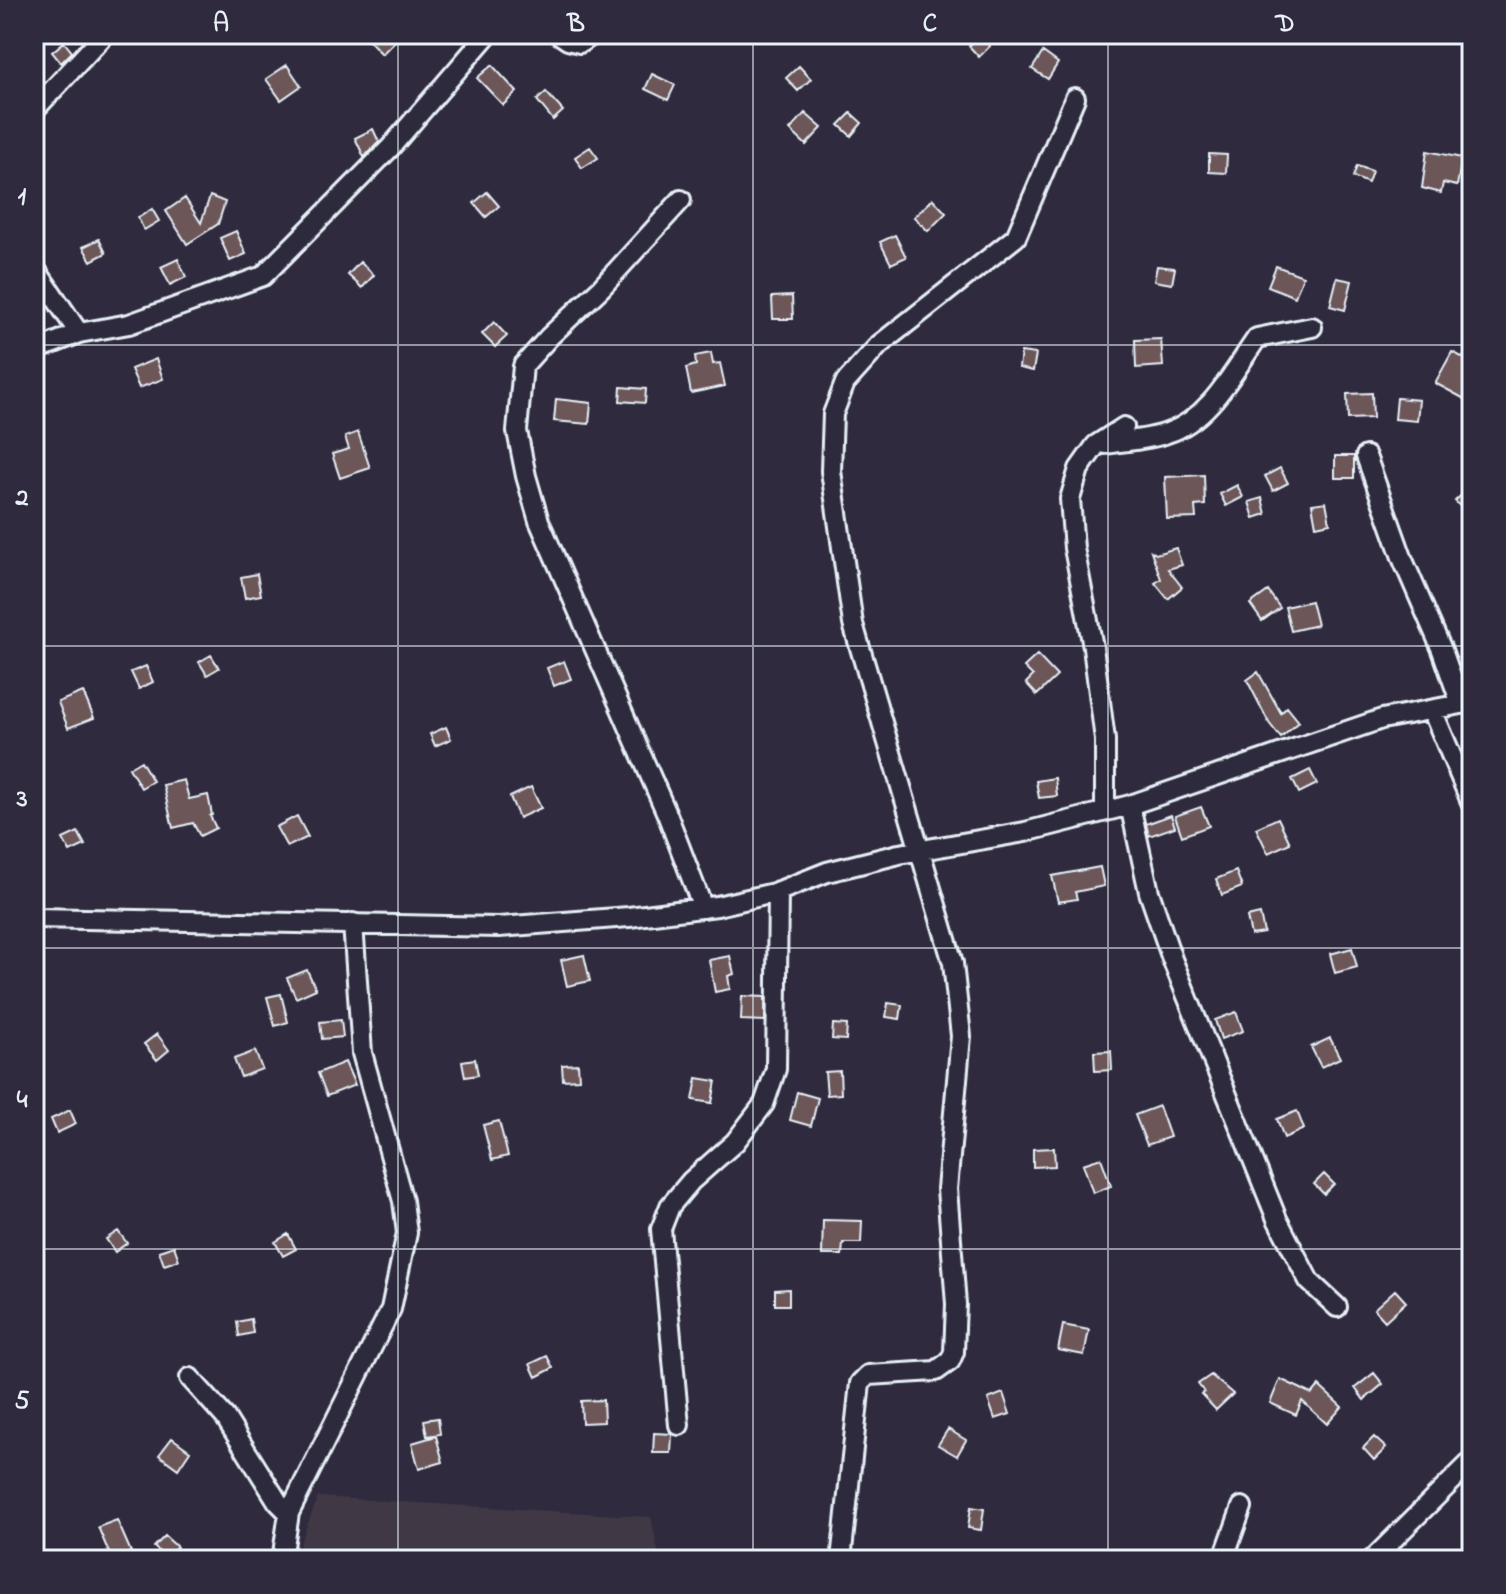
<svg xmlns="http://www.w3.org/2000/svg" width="1506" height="1594" font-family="'Indie Flower',sans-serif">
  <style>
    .built { fill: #413845 }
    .building { fill: #6c5759; stroke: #e8f1f8; stroke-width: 2 }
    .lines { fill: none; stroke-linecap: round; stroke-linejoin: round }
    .street-casing { stroke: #e8f1f8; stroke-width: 24 }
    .street { stroke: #2f2a3d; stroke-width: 18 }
    .grid { fill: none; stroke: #e8f1f8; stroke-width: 2; stroke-opacity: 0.55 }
    .neatline { fill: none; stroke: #e8f1f8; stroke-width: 3 }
    .grid-label { font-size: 26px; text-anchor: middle; font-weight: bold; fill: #e8f1f8 }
  </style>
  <rect width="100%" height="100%" fill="#2f2a3d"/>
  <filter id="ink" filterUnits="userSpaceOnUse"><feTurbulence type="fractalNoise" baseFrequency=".0125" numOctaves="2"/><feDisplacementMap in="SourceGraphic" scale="16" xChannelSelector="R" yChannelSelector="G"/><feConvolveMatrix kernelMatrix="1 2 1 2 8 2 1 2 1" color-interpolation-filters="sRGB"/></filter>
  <g filter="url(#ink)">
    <path class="built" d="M318 1497 651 1517 660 1560H294Z"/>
    <path class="building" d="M363 34H402L382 54Z
      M980 36 990 46 979 57 969 46Z
      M64 42 72 52 61 63 52 52Z
      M1043 52 1058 63 1048 79 1032 69Z
      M287 65 301 86 281 100 266 79Z
      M492 65 517 92 503 105 477 78Z
      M799 66 811 79 798 91 786 78Z
      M652 74 675 85 668 100 645 89Z
      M546 92 563 111 553 120 537 100Z
      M805 113 822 128 806 145 790 130Z
      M851 113 862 123 851 136 839 125Z
      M373 129 379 142 364 157 355 138Z
      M590 147 598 158 582 168 575 157Z
      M1427 151 1462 158 1457 186 1443 183 1441 193 1422 188Z
      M1209 154 1227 155 1226 173 1209 172Z
      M1357 166 1372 171 1368 183 1353 177Z
      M487 192 499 206 486 217 474 203Z
      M210 196 225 202 218 224 187 244 166 211 185 198 201 223Z
      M933 199 946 213 928 231 914 217Z
      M152 209 159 221 144 230 138 218Z
      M236 231 246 254 230 261 220 238Z
      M895 235 906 257 891 264 880 242Z
      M99 239 106 253 91 261 83 247Z
      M178 259 186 277 170 285 161 267Z
      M360 262 374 275 362 288 348 275Z
      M1157 266 1175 268 1172 284 1154 281Z
      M1276 266 1303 276 1295 297 1268 286Z
      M1337 278 1352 281 1345 310 1330 306Z
      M792 296 793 319H773L772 297Z
      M494 322 507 336 495 347 482 334Z
      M1161 339 1163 366 1136 368 1135 340Z
      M1021 352 1036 354 1033 371 1019 368Z
      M1452 352 1472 362V403L1435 383Z
      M711 353 713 364 720 363 725 386 691 393 686 368 696 365 695 356Z
      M156 359 163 379 139 388 131 369Z
      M621 387 646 389 645 403 620 401Z
      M1372 393 1373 418 1348 419 1347 394Z
      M1397 398 1419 400 1417 421 1395 419Z
      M556 399 591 403 589 424 554 421Z
      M358 432 370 468 340 478 332 454 349 449 345 437Z
      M1335 456H1354V478H1335Z
      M1280 468 1288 483 1273 491 1265 476Z
      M1204 475 1205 505 1195 506 1196 518 1167 519 1165 477Z
      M1237 485 1243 497 1226 506 1220 494Z
      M1472 485V519L1455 501Z
      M1262 498 1266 514 1254 518 1249 502Z
      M1326 502 1330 523 1316 526 1312 504Z
      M1176 548 1182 565 1168 569 1182 587 1168 599 1155 583 1161 579 1151 551 1156 554Z
      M257 574 261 595 245 598 241 577Z
      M1268 591 1280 608 1262 621 1250 604Z
      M1311 601 1317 625 1291 631 1285 607Z
      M211 655 219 668 207 675 199 662Z
      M1037 655 1057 676 1037 695 1026 683 1033 676 1024 667Z
      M564 661 571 679 554 686 547 668Z
      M146 666 153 682 139 689 131 672Z
      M1258 672 1281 713 1287 707 1299 722 1281 738 1269 723 1247 680Z
      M83 692 94 718 68 728 58 702Z
      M446 727 451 739 435 746 430 734Z
      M141 761 153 781 141 788 129 768Z
      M1310 770 1317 784 1299 793 1292 779Z
      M1055 778 1057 796 1039 798 1036 781Z
      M184 780 189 799 208 795 212 815 210 816 216 828 200 836 193 823 173 828 163 785Z
      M531 787 541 808 519 818 510 797Z
      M1201 807 1209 826 1182 836 1175 816Z
      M1171 815 1175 827 1149 836 1146 824Z
      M297 816 308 837 287 847 276 827Z
      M1278 818 1290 843 1268 853 1256 828Z
      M78 832 85 845 70 852 63 839Z
      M1100 867 1104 886 1075 892 1077 899 1058 902 1052 876Z
      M1236 871 1242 887 1222 895 1216 879Z
      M1260 914 1264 933 1251 935 1247 917Z
      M1352 948 1357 967 1335 973 1330 954Z
      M584 955 590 981 567 986 561 960Z
      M730 956 734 974 728 976 730 989 715 992 709 960Z
      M307 970 316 989 296 998 287 978Z
      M281 994 288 1022 275 1026 267 997Z
      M742 996 765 997V1021L741 1020Z
      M888 1003 902 1005 900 1019 886 1017Z
      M1236 1012 1243 1031 1221 1039 1215 1020Z
      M341 1020 343 1037 322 1039 320 1022Z
      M833 1024 847 1025 846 1040 832 1039Z
      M157 1034 169 1050 157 1060 144 1044Z
      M1330 1038 1340 1058 1321 1067 1311 1047Z
      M255 1051 262 1069 241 1077 234 1059Z
      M1111 1051 1112 1070 1095 1071 1094 1052Z
      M475 1059 478 1075 465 1077 462 1061Z
      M345 1062 355 1085 327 1096 318 1073Z
      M578 1064 579 1079 563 1080 562 1065Z
      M840 1071 841 1094 827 1095 825 1072Z
      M697 1078 716 1081 712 1103 693 1100Z
      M797 1092 818 1098 811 1126 790 1120Z
      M1159 1106 1170 1137 1147 1145 1135 1115Z
      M70 1110 76 1124 57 1133 51 1119Z
      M1297 1111 1304 1129 1284 1138 1277 1119Z
      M499 1121 508 1156 492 1160 483 1125Z
      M1054 1148 1055 1166 1033 1167V1149Z
      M1101 1158 1111 1186 1093 1193 1083 1164Z
      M1324 1174 1334 1184 1324 1194 1314 1184Z
      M823 1220 862 1221 861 1243H843L842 1255H822Z
      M118 1231 127 1243 115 1252 106 1239Z
      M288 1234 296 1249 283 1256 275 1242Z
      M174 1246 179 1260 164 1265 159 1251Z
      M789 1289V1305H775V1290Z
      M1395 1290 1406 1302 1385 1321 1374 1309Z
      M251 1319 253 1333 239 1336 237 1322Z
      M1063 1325 1089 1330 1084 1355 1058 1350Z
      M547 1356 553 1368 536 1377 530 1364Z
      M1374 1373 1383 1384 1364 1400 1355 1388Z
      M1211 1375 1233 1394 1216 1410 1201 1394 1204 1392 1198 1384Z
      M1280 1379 1312 1394 1319 1386 1342 1407 1327 1424 1302 1401 1296 1415 1270 1403Z
      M1003 1393 1010 1414 995 1419 988 1399Z
      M603 1400 604 1422 582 1423 581 1401Z
      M438 1418 440 1434 427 1436 424 1420Z
      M948 1429 966 1440 957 1456 938 1445Z
      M654 1433 672 1434 671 1453H653Z
      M436 1436 443 1462 419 1469 412 1443Z
      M1374 1437 1386 1448 1374 1460 1363 1448Z
      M172 1438 190 1451 178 1469 159 1455Z
      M971 1507 984 1509 981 1530 968 1528Z
      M117 1520 131 1552 112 1560 98 1527Z
      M165 1536 177 1547 166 1558 154 1547Z"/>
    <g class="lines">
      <g class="street-casing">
        <path id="street" d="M559 34 568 40 580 43 594 34
          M34 110 105 34
          M681 200 601 288 549 337 523 366 517 431 526 476 539 521 667 814 703 908
          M34 267 79 333
          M34 351 79 333 129 324 263 276 390 148 488 34
          M1105 444C1125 441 1148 440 1167 433 1209 420 1233 372 1257 338L1312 327
          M1366 456 1403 560 1442 650 1461 704
          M1432 710 1472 804
          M1130 805 1149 892 1172 959 1277 1219 1309 1281 1337 1307
          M1105 811V740L1093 647 1074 548 1070 499 1079 469 1096 445 1124 427
          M34 918 499 927 629 917 717 906 774 893 827 872 899 854 1025 832 1130 805 1382 719 1472 702
          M190 1378 225 1417 278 1502 289 1513
          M679 1425 661 1229 670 1206 691 1181 735 1142 764 1104 776 1069 778 891
          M282 1560 289 1513 391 1309 407 1233 403 1201 362 1053 353 923
          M841 1560 860 1383 868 1375 936 1371 950 1361 954 1352 956 1304 947 1189 961 1036 953 963 853 624 831 471 833 414 845 383 879 345 1016 237 1075 98
          M1223 1560 1242 1507
          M1372 1560 1472 1461"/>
      </g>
      <use href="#street" class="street"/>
    </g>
  </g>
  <path class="grid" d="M398 34V1560M753 34V1560M1108 34V1560M34 345H1472M34 646H1472M34 948H1472M34 1249H1472"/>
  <rect width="1506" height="1594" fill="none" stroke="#2f2a3d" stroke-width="88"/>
  <rect x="44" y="44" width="1418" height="1506" class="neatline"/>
  <g class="grid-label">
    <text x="221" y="31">A</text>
    <text x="576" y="31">B</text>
    <text x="930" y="31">C</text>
    <text x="1285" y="31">D</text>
    <text x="22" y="204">1</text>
    <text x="22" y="505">2</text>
    <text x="22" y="806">3</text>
    <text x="22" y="1107">4</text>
    <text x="22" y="1408">5</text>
  </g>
</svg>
